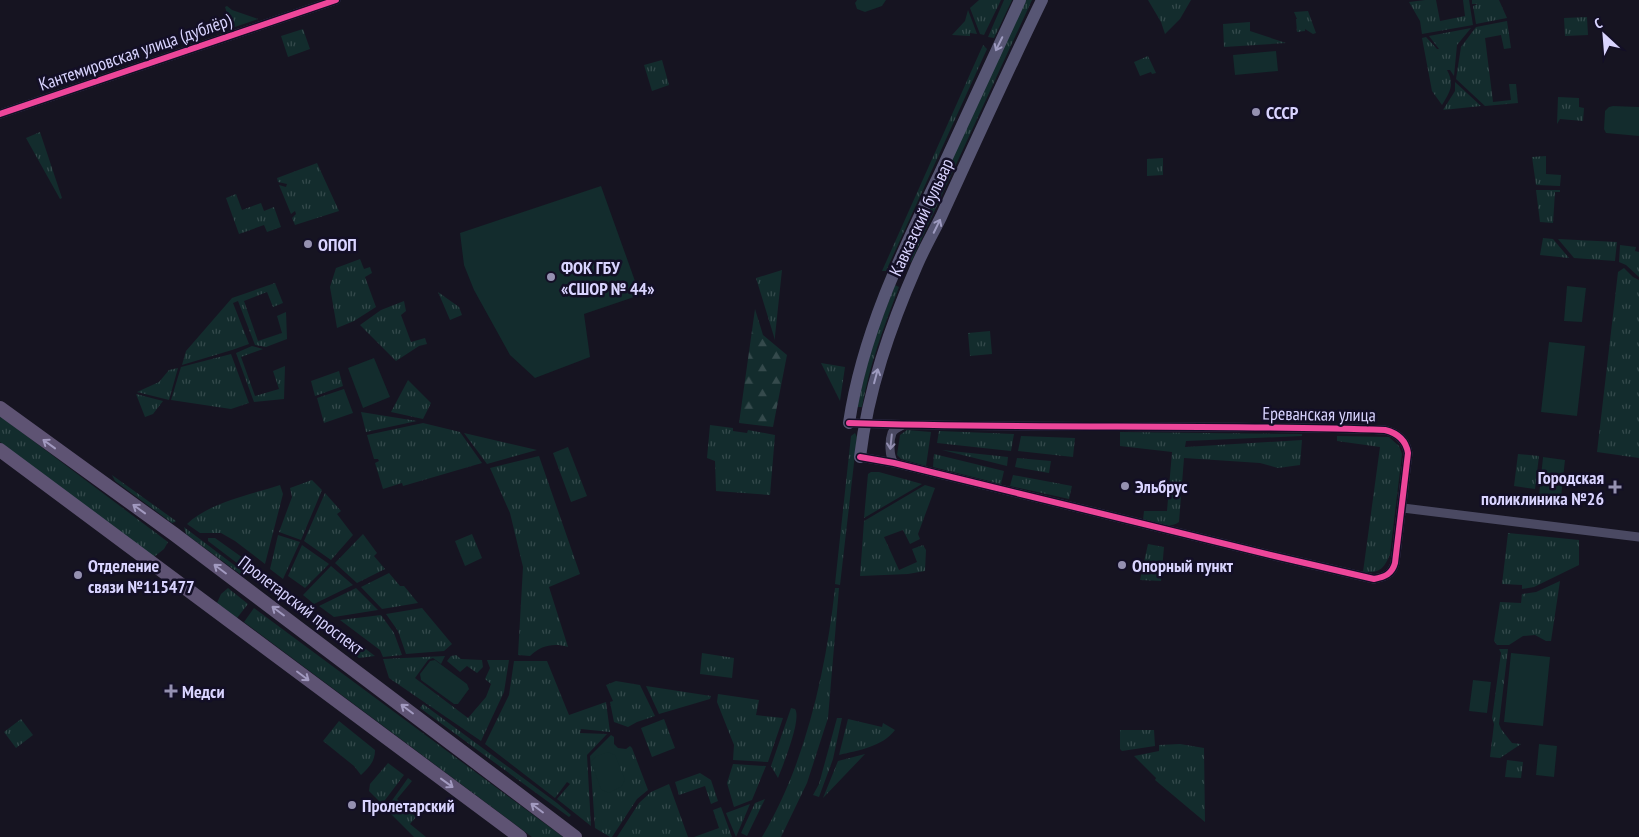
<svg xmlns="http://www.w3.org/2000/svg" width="1639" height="837" font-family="'PT Sans Narrow',sans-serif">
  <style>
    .grass { fill: url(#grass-tufts) }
    .forest { fill: url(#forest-firs) }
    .pitch { fill: #132c2d }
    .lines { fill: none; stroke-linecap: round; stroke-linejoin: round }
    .minor { stroke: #4a4962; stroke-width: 9 }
    .secondary { stroke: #575674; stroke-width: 12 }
    .primary { stroke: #5e5373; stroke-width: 14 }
    .cycleway-casing { stroke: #130f26; stroke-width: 9 }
    .cycleway { stroke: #ed469a; stroke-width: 6 }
    .oneway { stroke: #9e9bc0 }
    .oneway2 { stroke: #928eb0 }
    .oneway3 { stroke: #a29ac0 }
    .poi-dot { fill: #9591b1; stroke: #130f26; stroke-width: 2 }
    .labels { text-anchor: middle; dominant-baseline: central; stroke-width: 5; stroke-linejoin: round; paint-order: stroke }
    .street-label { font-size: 18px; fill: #d9d4ff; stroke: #130f26 }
    .poi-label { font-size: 18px; font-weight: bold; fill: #d9d4ff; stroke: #130f26; text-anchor: start }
  </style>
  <defs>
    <pattern id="grass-tufts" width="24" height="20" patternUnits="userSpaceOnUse" patternTransform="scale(1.25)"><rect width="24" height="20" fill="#132c2d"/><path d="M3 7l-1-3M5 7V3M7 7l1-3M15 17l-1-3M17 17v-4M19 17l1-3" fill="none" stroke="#354a4c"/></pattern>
    <pattern id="forest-firs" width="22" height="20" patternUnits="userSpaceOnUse" patternTransform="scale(1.25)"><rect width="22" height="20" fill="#132c2d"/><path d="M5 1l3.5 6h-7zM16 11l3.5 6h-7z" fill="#354a4c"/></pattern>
  </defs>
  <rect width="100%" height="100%" fill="#161421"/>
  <path class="grass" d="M979 0H1001L984 35 980 34 970 8Z
    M1004 0H1012L994 38 988 37Z
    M1026 0H1032L911 262H905L904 258Z
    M1148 0H1191L1180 19 1165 34 1161 22Z
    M1425 0H1436L1440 21 1465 16 1463 0H1469L1473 25 1422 34 1420 21 1409 2Z
    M1472 0H1499L1507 18 1476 24 1473 6 1478 4H1472Z
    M227 6 232 10 258 19 232 28 225 7Z
    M968 10 977 34 970 33V36L952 35 965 21Z
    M1308 11 1316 33 1313 34 1305 29V31L1297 32 1296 19H1297L1294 12Z
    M1587 17 1588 35 1565 36 1564 18Z
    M1507 21 1511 48 1504 49 1501 35 1485 38 1493 102 1511 100 1509 84H1516L1518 103 1485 106 1456 79 1461 47 1476 27Z
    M1250 22V31L1286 43 1224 47 1223 24Z
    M1471 28 1457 45 1454 76 1450 70H1447C1455 85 1450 91 1442 105L1432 91 1422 38 1426 37 1437 49H1439L1429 36Z
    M303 29 310 49 288 57 281 36Z
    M983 45 987 49 886 271H882Z
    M1148 56 1156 73 1152 74 1151 72 1140 76 1134 62Z
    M662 60 669 85 652 91 644 65Z
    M1455 82 1481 106 1443 110 1455 91Z
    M1558 97 1579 98V107L1584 108 1583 121 1560 119 1557 124Z
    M40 132 62 198 60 199 26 138Z
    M1546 156V174L1561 175 1560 186 1536 185 1532 157Z
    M1163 158V175L1147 176V159Z
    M317 163 339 211 295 225 292 218 296 214 295 211 291 214 279 185 286 187 287 184 278 182 277 178Z
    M1536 190H1560V192H1555L1553 223 1540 222Z
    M236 194 242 210 261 203 264 211 274 207 281 227 267 232 264 225 239 234 226 198Z
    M1543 238 1553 239 1569 258 1540 255Z
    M1558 239 1617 242 1615 261 1574 258Z
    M1620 245 1636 247 1635 251 1639 252V277L1626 265 1619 262Z
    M360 259 364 269 370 267 372 273 365 277 376 307 354 321 337 328 330 287 336 268Z
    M1624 268 1633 277 1639 280V458L1597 452 1618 272Z
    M782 270 775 336V340L756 278Z
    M275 283 283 303 273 307 267 292 244 301 258 341 282 333 277 316 286 312 287 339 266 347 255 345 238 301 233 303 249 344 232 350 182 365 186 351 232 298Z
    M895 285 899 287C884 326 869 366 862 407H857L872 345Z
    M438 292 459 307 462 315 450 320Z
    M404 301 406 311 401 315 411 342 425 338 427 344 419 346 396 361 360 325 381 310Z
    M990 331 992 354 970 356 968 333Z
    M252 346 263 349 241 357 255 396 279 389 273 371 285 366 284 399 254 402 236 353Z
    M231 354 249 403 231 409 171 400 181 367Z
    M821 363 845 367 840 401Z
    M178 368 169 400 137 392 159 382 169 370Z
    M339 371 343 386 315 396 311 381Z
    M408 380 431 403 423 419 391 412Z
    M344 389 353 413 324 423 317 398Z
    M136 394 163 401 153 414 145 417Z
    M361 412 417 421 366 432Z
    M0 416 168 542 164 549 154 557 0 442Z
    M423 423 460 432 482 463 403 486 402 483 383 489 375 463 379 461 378 459H374L367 435Z
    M710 425 733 428V431L747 433 748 430 775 435 770 495 716 491 715 461 707 458Z
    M907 430 931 432 926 466 901 459 897 455 900 435Z
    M939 431 1014 434 1011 451 937 443Z
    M1120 432 1302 434V436L1186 441 1185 447 1302 440 1300 465 1278 468 1260 463 1184 458 1179 522C1168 530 1155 523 1143 520L1144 511H1167L1172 452 1120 446Z
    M464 433 537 450 487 464Z
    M855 433 857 437 840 585 835 584 851 436Z
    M1021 436 1075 438 1073 457 1018 451Z
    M1337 436 1389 437 1399 446 1402 454 1390 554C1384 569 1380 573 1363 572L1380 447 1337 441Z
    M568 447 587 496 571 502 553 453Z
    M942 450 1008 457 1007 466Z
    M934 454 1004 471 1001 484 933 467Z
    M1518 454 1539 456 1535 489 1514 486Z
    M539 456 580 574 549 587 568 647C553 643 542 645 530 656L518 655 523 567 510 513 490 468Z
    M1017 458 1051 461 1049 473 1015 467Z
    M871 472H879L922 484 864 518 868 474Z
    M112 475 176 521 175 522 172 523 115 481Z
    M1013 475 1072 486 1069 499 1010 486Z
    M312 480 322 490 301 540 279 532 292 497 290 488Z
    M280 485 283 494 265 564 235 541 221 533H200L187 524C210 502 250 495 280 485Z
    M925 485 935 488 918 534 920 539 910 544 903 530 884 537 899 570 917 562 912 549 923 545 926 550 925 571 908 574 860 576 864 521Z
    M325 493 341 511 337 514 353 535 331 560 304 541Z
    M184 527 242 571 240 574 186 534Z
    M1508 533 1579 540V565L1534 587 1522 589V585L1502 584Z
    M363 534 377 553 374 556 385 569 357 583 335 563Z
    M472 534 482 558 465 566 455 541Z
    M278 535 300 542 283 579 270 569Z
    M208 538H215L264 573 262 582 208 541Z
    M1148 544 1164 547 1161 581 1140 580Z
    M302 545 329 564 305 588 288 576Z
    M331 566 353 585 314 604 303 595Z
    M389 573 400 586H404L418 603 382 609 361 587Z
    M1560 581 1551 641H1546L1535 635 1523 636 1509 645H1497L1494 641 1500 602 1521 603 1522 594 1536 592Z
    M228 588 248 604 237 618 217 603 221 594Z
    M356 588 378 610 334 617 319 606Z
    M835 588H839L828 718 807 783 781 837H762C805 765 826 671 835 588Z
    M254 608 563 837H532L244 622Z
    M422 608 452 644 444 651 406 654 398 631 386 614Z
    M381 615 394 633 402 655 383 657 380 650 340 620Z
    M330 622 375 656 359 658 317 623Z
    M1499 649H1508L1499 724 1501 729 1512 743 1521 744 1500 758 1490 757 1494 724 1492 718 1501 653Z
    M702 653 734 658 732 678 700 674Z
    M456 655 461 659 482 660 483 667 477 673 467 666 460 672 447 661 451 656Z
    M445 656 441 664 433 658 428 660 415 678 468 718 486 697 491 684 485 679 490 668 487 660H509L504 692 481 741 389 678 383 659Z
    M514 661H547L569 715 606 702 610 732 581 729 580 733 607 734 587 755 591 826 557 799 570 784 567 782 555 798 485 744 509 695Z
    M616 681 640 685 655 716 637 722 628 727 614 722 610 702 613 701 606 685Z
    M646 686 711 696 710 699 659 714Z
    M718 694 759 700 756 715 783 718 768 762 733 760 734 745 717 702Z
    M423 704 557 803 571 815 569 817 420 708Z
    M791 708 795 709C802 719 783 765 778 778L771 766Z
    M837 718H842L833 759 819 797 813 795 819 784Z
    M21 719 33 735 16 748 4 732Z
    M664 719 675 748 652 757 641 728Z
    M848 719 882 727 883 723 895 730C882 747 859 750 839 755Z
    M339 721 375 750C375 762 369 767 361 775L354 766 323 741Z
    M1120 730H1154L1155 746 1122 751 1120 749Z
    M611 735 614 737V744L618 748 626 749 630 746 632 748 648 790 637 799 612 837H610L595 828 590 756Z
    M1180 744 1204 748 1205 822 1155 780 1156 778 1134 756 1159 751V745Z
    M865 754 823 798 838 761Z
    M1507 760 1523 762 1521 778 1505 777Z
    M388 763 404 775 382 804 369 791 370 784Z
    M733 764 766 766 752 800 734 807 727 783Z
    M700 773 711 780 718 801 711 804 705 786 679 795 675 782Z
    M408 778 412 781 397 799 416 817 410 824 426 837H414L386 809Z
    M669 784 688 837H617L639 803 651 792Z
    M765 799 747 836 741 833 755 803Z
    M750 804 736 837 726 813Z
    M721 807 732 837H694L719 828 713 810Z"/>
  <path class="forest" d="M755 309 763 335 787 355 773 427 739 423Z"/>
  <path class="pitch" d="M857 0H886L882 6 865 12 857 9 855 3Z
    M1276 51 1278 71 1235 75 1233 55Z
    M1613 106 1639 107V136L1606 133 1604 129 1605 111 1609 107Z
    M601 186 640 295 584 314 590 357 535 378 510 355 474 290 464 265 460 233Z
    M1567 286 1586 288 1582 322 1564 321Z
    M1549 342 1585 346 1577 416 1541 412Z
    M374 358 390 397 363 408 348 368Z
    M1543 457 1565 460 1560 507 1538 505Z
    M1511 653 1550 657 1543 726 1504 722Z
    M435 660 467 684 469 689 458 704H454L421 680 420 674 430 661Z
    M1473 680 1491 682 1487 713 1469 711Z
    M1539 744 1557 746 1554 777 1536 775Z
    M608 752 615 755 625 780 621 787 608 793 601 789 591 762 596 756Z"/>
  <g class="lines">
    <path class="minor" d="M0 114 336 0
      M849 423C1028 429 1206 424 1385 430 1397 433 1406 440 1408 453L1395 563C1392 574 1385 577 1374 579L1279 557 894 463 860 457
      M894 463C889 456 889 441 892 433 894 429 899 427 903 425
      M1403 508 1639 537"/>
    <path class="secondary" d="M849 423C862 335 901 254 939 175 966 116 993 58 1020 0
      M860 457C868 390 890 327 917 265 924 249 933 233 941 217 974 145 1007 72 1042 0"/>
    <path class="primary" d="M0 408 174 534 575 837
      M0 450 520 837"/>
    <g class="cycleway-casing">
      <path id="cycleway" d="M0 114 336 0
        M849 423C1028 429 1206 424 1385 430 1397 433 1406 440 1408 453L1395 563C1392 574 1385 577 1374 579L1279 557 894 463 860 457"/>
    </g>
    <use href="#cycleway" class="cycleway"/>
  </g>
  <defs><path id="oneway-shaft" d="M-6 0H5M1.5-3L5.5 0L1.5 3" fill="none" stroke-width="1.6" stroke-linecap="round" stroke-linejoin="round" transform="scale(1.25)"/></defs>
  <g class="oneway">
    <use href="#oneway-shaft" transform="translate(999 44) rotate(116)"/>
    <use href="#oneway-shaft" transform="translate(937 226) rotate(-64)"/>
    <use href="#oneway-shaft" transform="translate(876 376) rotate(-75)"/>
  </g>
  <use class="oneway2" href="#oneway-shaft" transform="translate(891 442) rotate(96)"/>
  <g class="oneway3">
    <use href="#oneway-shaft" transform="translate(49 444) rotate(-144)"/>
    <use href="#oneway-shaft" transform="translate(139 509) rotate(-144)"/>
    <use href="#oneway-shaft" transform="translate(220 569) rotate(-143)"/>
    <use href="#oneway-shaft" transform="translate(278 611) rotate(-143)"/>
    <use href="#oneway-shaft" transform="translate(303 676) rotate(37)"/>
    <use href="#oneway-shaft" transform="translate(407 709) rotate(-143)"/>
    <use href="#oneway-shaft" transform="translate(447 783) rotate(36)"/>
    <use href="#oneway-shaft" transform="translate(537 808) rotate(-143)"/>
  </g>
  <g class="poi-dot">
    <circle cx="1256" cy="112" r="5"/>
    <circle cx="308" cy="244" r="5"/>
    <circle cx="551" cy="277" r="5"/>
    <circle cx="1125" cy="486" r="5"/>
    <path d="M1612.5 479.5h5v5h5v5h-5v5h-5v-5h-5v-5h5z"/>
    <circle cx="1122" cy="565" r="5"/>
    <circle cx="78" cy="575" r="5"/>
    <path d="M168.5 683.5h5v5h5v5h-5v5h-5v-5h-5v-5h5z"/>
    <circle cx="352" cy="805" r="5"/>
  </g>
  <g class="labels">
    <g class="street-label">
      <text transform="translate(135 52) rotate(-19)">Кантемировская улица (дублёр)</text>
      <text transform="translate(921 217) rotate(-65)">Кавказский бульвар</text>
      <text transform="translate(1319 414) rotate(1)">Ереванская улица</text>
      <text transform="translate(301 605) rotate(37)">Пролетарский проспект</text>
    </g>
    <g class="poi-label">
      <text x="1266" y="112">СССР</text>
      <text x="318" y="244">ОПОП</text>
      <text x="561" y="267">ФОК ГБУ<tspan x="561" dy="21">«СШОР № 44»</tspan></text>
      <text x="1604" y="477" text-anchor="end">Городская<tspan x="1604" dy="21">поликлиника №26</tspan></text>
      <text x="1135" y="486">Эльбрус</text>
      <text x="88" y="565">Отделение<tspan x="88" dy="21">связи №115477</tspan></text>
      <text x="1132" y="565">Опорный пункт</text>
      <text x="182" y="691">Медси</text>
      <text x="362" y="805">Пролетарский</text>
    </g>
  </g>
  <g transform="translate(1604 35) rotate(334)" stroke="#130f26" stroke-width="4" paint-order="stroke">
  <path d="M0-4L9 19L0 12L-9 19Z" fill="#d9d4ff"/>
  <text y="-8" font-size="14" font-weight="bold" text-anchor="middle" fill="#d9d4ff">С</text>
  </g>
</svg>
